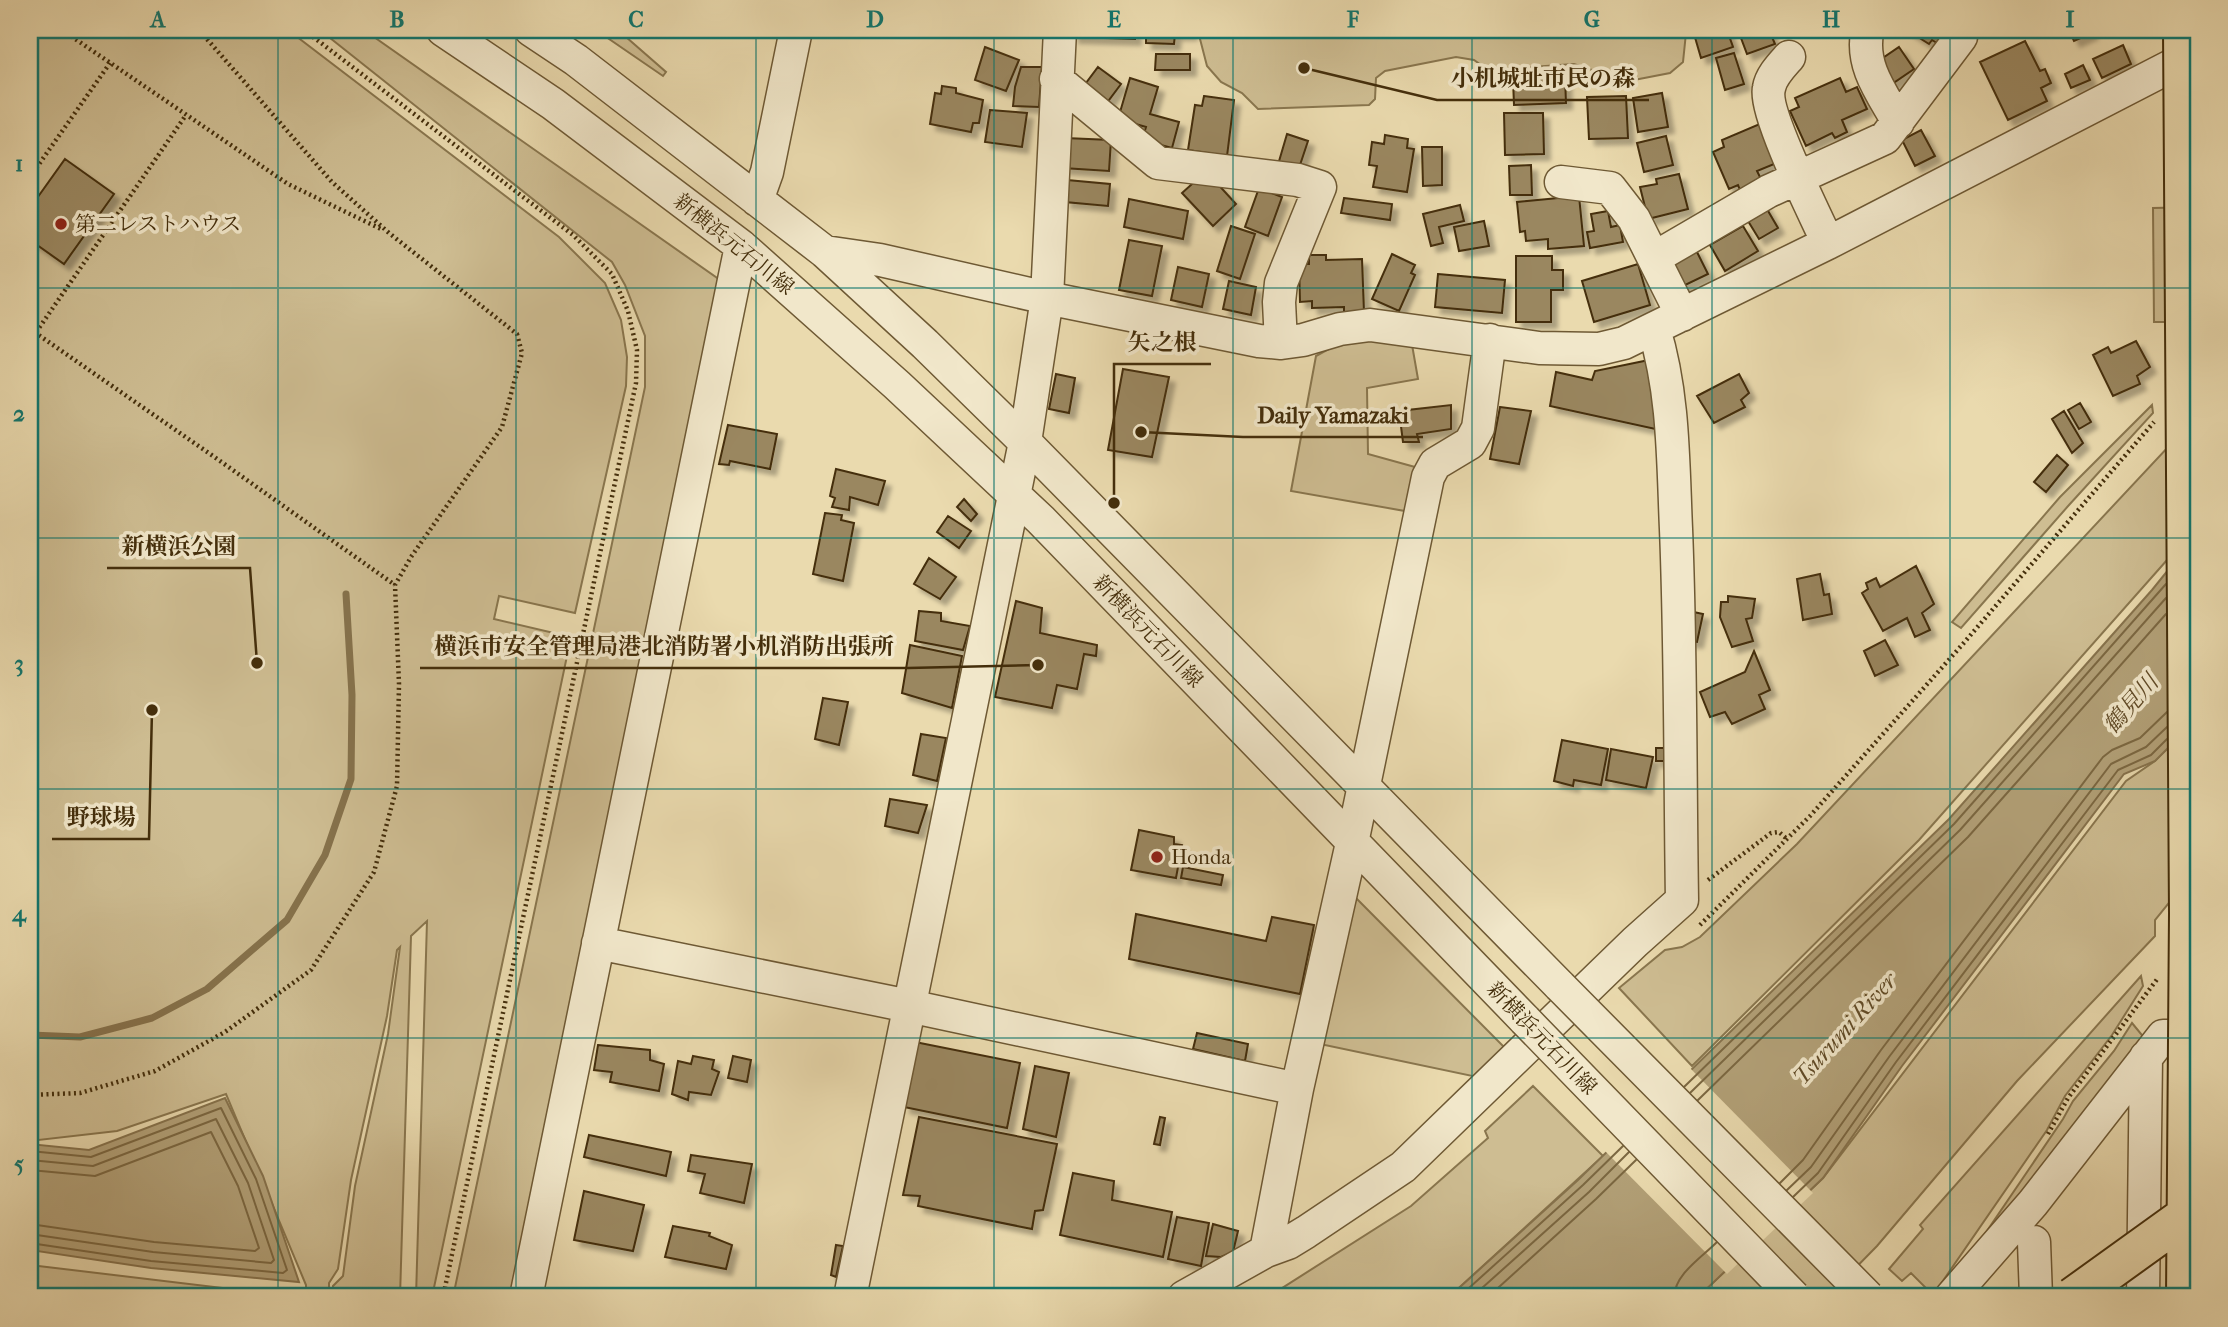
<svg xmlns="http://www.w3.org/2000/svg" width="2228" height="1327" font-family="'IM FELL French Canon','Noto Serif JP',serif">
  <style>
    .green { fill: #cebd92; stroke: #89764e; stroke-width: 2 }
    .water { fill: #b2a077; stroke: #86724c; stroke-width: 2 }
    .pier { fill: #eadaae }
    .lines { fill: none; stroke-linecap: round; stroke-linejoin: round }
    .shore { stroke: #7b6741; stroke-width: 2 }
    .stream { stroke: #86724c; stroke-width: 7 }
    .building { fill: #9a8760; stroke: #442e0b; stroke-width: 2; filter: url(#shadow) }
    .minor-casing { stroke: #6e5934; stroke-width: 35 }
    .path { stroke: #442e0b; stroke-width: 4.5; stroke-dasharray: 2 3.5; stroke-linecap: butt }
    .minor { stroke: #f1e7ca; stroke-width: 32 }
    .minor-bridge-casing { stroke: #6e5934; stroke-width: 35; stroke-linecap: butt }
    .highway-bridge-casing { stroke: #442e0b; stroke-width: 42; stroke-linecap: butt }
    .minor-bridge { stroke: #f1e7ca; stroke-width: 32 }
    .highway-bridge { stroke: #eadaae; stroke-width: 38 }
    .grid { fill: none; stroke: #0f766e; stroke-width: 2; stroke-opacity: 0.55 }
    .poi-dot { fill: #8f2418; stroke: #f1e7ca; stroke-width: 2.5 }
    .labels { text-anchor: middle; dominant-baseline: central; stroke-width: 7; stroke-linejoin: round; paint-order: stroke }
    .poi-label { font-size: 21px; fill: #442e0b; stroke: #f1e7ca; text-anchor: start }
    .street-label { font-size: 21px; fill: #442e0b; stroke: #f1e7ca }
    .water-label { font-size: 23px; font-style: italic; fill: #604a26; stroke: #f1e7ca }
    .leader { fill: none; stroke: #442e0b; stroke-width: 2.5 }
    .callout-dot { fill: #442e0b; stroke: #f1e7ca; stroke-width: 2.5 }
    .callout-label { font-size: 23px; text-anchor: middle; font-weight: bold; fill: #442e0b; stroke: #f1e7ca; stroke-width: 7; stroke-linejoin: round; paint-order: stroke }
    .neatline { fill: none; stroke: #0f766e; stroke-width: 2.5 }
    .grid-label { font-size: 23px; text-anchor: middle; font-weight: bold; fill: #0f766e }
  </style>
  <defs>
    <filter id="shadow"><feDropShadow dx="6" dy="6" stdDeviation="2" flood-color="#0004"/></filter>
  </defs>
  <rect width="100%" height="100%" fill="#eadaae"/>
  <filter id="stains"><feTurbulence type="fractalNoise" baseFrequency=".00286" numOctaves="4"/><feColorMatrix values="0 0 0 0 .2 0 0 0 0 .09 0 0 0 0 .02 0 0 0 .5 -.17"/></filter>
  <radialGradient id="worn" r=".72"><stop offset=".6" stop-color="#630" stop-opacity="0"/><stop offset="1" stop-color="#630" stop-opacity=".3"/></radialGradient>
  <path class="green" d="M30 30H288L559 237 605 283 621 320 627 357 626 386 575 613 499 596 494 619 571 637 432 1297H416L427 921 411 936 400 1297H333V1286L343 1276 355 1186 388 1034 400 947 397 950 387 1016 351 1180 338 1269 329 1283V1297H306V1285L226 1094 117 1131 30 1141Z
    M320 30H364L720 280 510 1297H453L645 387V336L625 285 612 262Z
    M596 30H618L666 72 663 76Z
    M1201 30H1688L1686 33 1683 62 1670 73 1634 80 1610 79 1592 70 1574 64 1488 70 1474 60 1456 57 1385 71 1376 78 1375 99 1369 105 1258 109 1242 93 1221 82 1207 66 1200 39Z
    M2198 207V322H2154L2153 208Z
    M1411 339 1418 379 1367 388 1368 454 1415 467 1405 511 1291 491 1316 356 1345 340Z
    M2152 405 2153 413 2069 505 1961 628 1952 622 2060 497Z
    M2198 415V525L1919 840 1692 1066 1619 988 1665 950 1682 947 1700 937 1797 844Z
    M2198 718V867L2155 920V936L2017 1081 1877 1246 1827 1297H1698L1823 1178 2126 781 2155 761Z
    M1354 896 1505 1048 1477 1077 1320 1044Z
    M2141 976 2143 986 2112 1035 2065 1096 2047 1130 1938 1288 1928 1297H1919L1926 1288 1911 1273 1902 1281 1889 1269 1923 1229 1920 1225Z
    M2132 1023 2146 1040 1942 1297 2063 1119 2073 1101 2114 1051Z
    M1533 1086 1603 1156 1449 1297H1268L1411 1206 1488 1138 1485 1131Z
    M30 1265 299 1297H30Z"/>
  <path class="water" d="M2198 533V718L2155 761 2124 774 1902 1066 1823 1178 1698 1297H1449L1578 1180 1949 819 2152 590Z
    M225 1098 263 1176 299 1282 151 1268 30 1250V1144L89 1150Z"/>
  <path class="pier" d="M1689 1067 1813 1193 1727 1274 1604 1150Z"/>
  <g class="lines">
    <path class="shore" d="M1684 1087 1954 824 2166 584
      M1690 1093 1960 830 2166 598
      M1698 1100 1968 837 2166 614
      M30 1151 91 1157 221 1108 256 1179 287 1270 283 1273 151 1261 30 1243
      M30 1160 93 1166 216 1119 248 1183 274 1260 271 1263 153 1252 30 1234
      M30 1170 95 1176 211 1132 238 1186 259 1248 255 1251 154 1242 30 1224
      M1780 1183 1803 1160 1881 1050 2103 757 2112 750 2140 738 2167 712
      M1787 1190 1811 1167 1889 1057 2111 764 2146 747 2167 727
      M1793 1197 1818 1173 1896 1062 2118 770 2151 755 2167 739
      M1459 1297 1583 1185 1623 1146
      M1472 1297 1589 1192 1629 1152
      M1488 1297 1596 1199 1636 1160
      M1674 1297C1675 1274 1701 1258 1717 1242"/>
    <path class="stream" d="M30 1035 80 1037 152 1018 207 989 287 920 325 855 351 779 352 695 346 594"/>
  </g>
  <path class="building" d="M1073 30H1135V39L1073 37Z
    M1146 30H1191V34H1175L1174 44 1146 43Z
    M1708 30H1727L1733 47 1701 58 1694 34Z
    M1738 30H1769L1775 44 1747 54Z
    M1907 30H1950L1940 45 1932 40 1929 44Z
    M2069 30H2090L2092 33 2074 41Z
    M2025 41 2040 71 2045 69 2051 83 2041 88 2047 101 2008 120 1980 62Z
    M2123 45 2131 64 2102 78 2093 59Z
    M985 47 1019 60 1006 91 975 80Z
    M1899 47 1914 69 1889 86 1874 64Z
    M1734 53 1744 84 1725 90 1716 58Z
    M1156 54H1190V70H1155Z
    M2083 65 2090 80 2071 88 2065 74Z
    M1021 67H1042L1039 107 1013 106 1015 87Z
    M1098 67 1121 84 1106 104 1083 87Z
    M1565 77 1566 103 1514 105 1513 79Z
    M1130 78 1158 87 1150 114 1179 122 1172 148 1142 140 1146 127 1118 119Z
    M1840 78 1846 92 1857 87 1867 109 1842 120 1847 132 1835 138 1832 133 1806 146 1790 111 1799 107 1795 98Z
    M942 86 956 88V93L983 100 979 123H973L971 132 930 124 935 93 941 94Z
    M1662 93 1668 127 1638 132 1633 98Z
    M1204 96 1234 100 1227 156 1188 150 1195 105 1202 106Z
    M1626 96 1628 138 1589 139 1587 97Z
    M990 110 1027 113 1022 147 985 142Z
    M1504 113H1543L1544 154 1505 155Z
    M1762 123 1779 162 1757 171 1762 181 1740 190 1738 185 1729 189 1713 152 1724 147 1722 140Z
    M1921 130 1935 156 1915 166 1902 140Z
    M1287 134 1308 141 1297 174 1277 168Z
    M1385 135 1408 139 1407 148 1414 149 1407 192 1373 187 1377 166 1369 165 1372 142 1384 144Z
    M1666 136 1673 165 1644 172 1637 143Z
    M1065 138 1111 140 1109 171 1063 168Z
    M1422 147H1442V185L1423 186Z
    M65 159 114 194 64 264 30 240V208Z
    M1531 165 1532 195H1510L1509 166Z
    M1679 174 1688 209 1648 219 1640 187 1657 184 1656 179Z
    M1202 175 1215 181 1236 204 1213 226 1182 193Z
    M1067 180 1110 184 1108 206 1065 202Z
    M1259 188 1282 197 1268 236 1245 227Z
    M1579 196 1584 246 1548 249V239L1526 241 1525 231 1520 232 1517 202Z
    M1344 198 1392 204 1390 220 1341 213Z
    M1129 199 1188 211 1183 239 1124 227Z
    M1764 204 1778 228 1759 239 1745 216Z
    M1460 205 1464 221 1439 227 1443 243 1431 246 1423 214Z
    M1608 211 1611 227 1620 225 1623 242 1590 248 1587 232 1594 231 1591 214Z
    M1484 221 1489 246 1459 251 1454 227Z
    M1231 226 1255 234 1240 279 1217 271Z
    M1743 226 1758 251 1725 271 1710 245Z
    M1129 240 1162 246 1152 296 1119 290Z
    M1695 248 1708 274 1679 288 1666 262Z
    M1392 254 1415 265 1411 273 1415 275 1399 311 1372 299Z
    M1309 255H1326V260L1362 259 1364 312 1344 313V307L1312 308V301L1300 302 1299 264H1309Z
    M1516 256H1552V270H1563V290H1551V322H1516Z
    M1638 264 1650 305 1594 322 1582 281Z
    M1178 267 1209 274 1202 307 1171 300Z
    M1438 274 1505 280 1502 313 1435 307Z
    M1229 281 1256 287 1251 315 1223 309Z
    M2136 341 2150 367 2137 376 2140 384 2113 396 2093 355 2108 347 2111 353Z
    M1649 360 1660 430 1550 406 1556 372 1592 380 1595 371Z
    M1123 369 1169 377 1152 457 1108 450Z
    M1056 374 1075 378 1069 413 1049 409Z
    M1739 374 1749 393 1741 400 1745 407 1714 423 1697 396Z
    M2080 403 2091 422 2079 429 2068 410Z
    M1451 405V429L1417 434 1419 442H1403L1399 411Z
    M1500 407 1531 411 1519 464 1490 459Z
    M2064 411 2083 443 2072 453 2052 419Z
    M728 425 777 434 770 469 730 461 729 465 719 464Z
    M2057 455 2068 465 2046 492 2034 482Z
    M836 469 885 481 878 505 850 497 849 510 832 507 835 498 830 496Z
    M964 499 977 514 971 521 957 507Z
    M825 513 842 515 841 520 854 523 843 581 813 574Z
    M948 516 971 531 959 548 937 532Z
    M929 558 956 577 940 599 914 584Z
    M1916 566 1934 604 1922 613 1930 630 1915 637 1907 618 1883 631 1862 593 1868 589 1866 583 1876 578 1880 587Z
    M1820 574 1824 595 1829 594 1832 614 1803 620 1797 579Z
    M1728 596 1755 599 1752 618 1746 619 1753 641 1732 647 1720 617 1721 602H1728Z
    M1016 601 1042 608 1040 633 1097 645 1096 656 1084 654 1077 689 1057 685 1052 708 995 697Z
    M919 611 941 613V621L970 626 963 650 915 641Z
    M1689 611 1703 614 1697 642 1688 641Z
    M1885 640 1898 665 1875 676 1864 651Z
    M910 645 962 656 952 708 902 693Z
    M1754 651 1770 690 1759 695 1765 709 1732 724 1725 712 1710 717 1700 692 1745 672Z
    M823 698 848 702 839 745 815 739Z
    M921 734 946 738 937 781 913 775Z
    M1562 740 1608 749 1601 785 1574 780 1573 786 1554 781Z
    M1656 748H1665L1666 761H1656Z
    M1611 749 1653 757 1646 788 1606 780Z
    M890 799 927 805 918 833 885 826Z
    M1139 830 1174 837V844L1182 845 1176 878 1131 870Z
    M1183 867 1223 875 1221 885 1181 878Z
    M1136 914 1266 941 1272 917 1314 925 1300 994 1129 959Z
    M1197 1033 1248 1044 1245 1061 1193 1049Z
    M915 1042 1020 1063 1007 1128 904 1107Z
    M598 1045 650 1050V1060L664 1064 659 1091 610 1082 612 1072 594 1070Z
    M693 1056 714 1060 712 1069 719 1072 711 1095 689 1092 688 1100 672 1094 678 1061 691 1064Z
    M733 1056 751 1060 747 1082 728 1078Z
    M1035 1066 1069 1073 1056 1137 1023 1129Z
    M919 1117 1057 1144 1043 1210 1035 1211 1032 1229 918 1206 920 1196 903 1195Z
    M1160 1117 1165 1118 1160 1145 1154 1144Z
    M589 1135 671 1152 666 1176 584 1157Z
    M691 1155 752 1164 744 1203 700 1193 705 1174 688 1171Z
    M1073 1173 1114 1181 1112 1200 1172 1212 1163 1257 1060 1235Z
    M584 1191 644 1205 633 1251 574 1240Z
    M1177 1217 1209 1223 1201 1266 1168 1259Z
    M1213 1224 1238 1231 1233 1252 1221 1257 1206 1256Z
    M673 1226 710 1233 709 1236 732 1245 726 1269 665 1257Z
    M836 1245 843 1246 836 1277 831 1275Z"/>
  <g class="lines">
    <g class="minor-casing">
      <path id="minor" d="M443 30 553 104 741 246 897 385 1041 520 1525 1020
        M531 30 576 60 825 252 925 344 1025 442 1560 986
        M1867 33C1861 67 1882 93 1898 122
        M1789 57C1781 66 1771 76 1769 88 1763 111 1816 217 1828 243
        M1056 79 1158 163 1298 180 1320 187 1281 283 1279 302 1281 343
        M1561 182 1610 188 1634 219 1682 315
        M757 200 767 172 796 30
        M825 252 880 260 1047 298 1259 341 1281 343 1303 340 1340 329 1370 325 1539 348 1599 349 1624 343 1828 243 2177 63 2198 47
        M1654 258 1769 191 1885 138 1961 37
        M598 943 909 1006 1297 1089
        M2034 1242 2036 1297
        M1266 1251 1297 1089 1352 843 1428 477 1435 464 1470 443 1478 428 1490 340
        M526 1297 741 246
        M850 1297 1025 442 1047 298 1060 30
        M1184 1297 1266 1251 1288 1243 1306 1232 1403 1167 1635 942 1682 900C1680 776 1681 652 1676 529 1673 462 1674 394 1654 329
        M1951 1297 2033 1203 2163 1036H2198
        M2143 1297 2146 1057"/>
    </g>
    <path class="path" d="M62 30 288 184 381 229
      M304 30 573 235 612 274 628 311 637 350 636 383 443 1297
      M30 177 110 63
      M30 329 213 456 395 585
      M30 341 186 115
      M1708 880 1771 833 1779 832 1787 839
      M1700 925 1810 816 1962 645 2154 422
      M30 1095 80 1093 155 1071 225 1032 311 970 374 872 397 786 399 684 395 585 411 557 502 427 522 353 517 334 389 233 332 182 199 30
      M2048 1134 2068 1098 2158 978"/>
    <use href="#minor" class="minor"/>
    <g class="minor-bridge-casing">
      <path id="minor-bridge" d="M1560 986 1868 1297
        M1525 1020 1794 1297"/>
    </g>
    <g class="highway-bridge-casing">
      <path id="highway-bridge" d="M2183 30 2189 913 2186 1297
        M2073 1297 2198 1207"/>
    </g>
    <use href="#minor-bridge" class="minor-bridge"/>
    <use href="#highway-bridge" class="highway-bridge"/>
  </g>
  <path class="grid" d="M278 30V1297M516 30V1297M756 30V1297M994 30V1297M1233 30V1297M1472 30V1297M1712 30V1297M1950 30V1297M30 288H2198M30 538H2198M30 789H2198M30 1038H2198"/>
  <g class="poi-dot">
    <circle cx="61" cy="224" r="7"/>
    <circle cx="1157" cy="857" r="7"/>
  </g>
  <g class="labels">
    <g class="poi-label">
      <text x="75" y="224">第二レストハウス</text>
      <text x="1171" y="857">Honda</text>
    </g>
    <g class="street-label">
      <text transform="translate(734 244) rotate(39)">新横浜元石川線</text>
      <text transform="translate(1148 631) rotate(46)">新横浜元石川線</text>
      <text transform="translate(1542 1038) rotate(46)">新横浜元石川線</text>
    </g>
    <g class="water-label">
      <text transform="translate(2131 704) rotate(-49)">鶴見川</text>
      <text transform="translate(1845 1029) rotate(-48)">Tsurumi River</text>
    </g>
  </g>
  <path class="leader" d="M1304 68L1437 100H1649M1114 503L1114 364H1211M1141 432L1243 437H1423M257 663L250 568H107M1038 665L908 668H420M152 710L149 839H52"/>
  <g class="callout-dot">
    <circle cx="1304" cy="68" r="7"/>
    <circle cx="1114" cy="503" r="7"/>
    <circle cx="1141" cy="432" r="7"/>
    <circle cx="257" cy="663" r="7"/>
    <circle cx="1038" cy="665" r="7"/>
    <circle cx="152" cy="710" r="7"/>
  </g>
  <g class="callout-label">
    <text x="1543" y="86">小机城址市民の森</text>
    <text x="1162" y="350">矢之根</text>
    <text x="1333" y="423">Daily Yamazaki</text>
    <text x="179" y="554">新横浜公園</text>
    <text x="664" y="654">横浜市安全管理局港北消防署小机消防出張所</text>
    <text x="101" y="825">野球場</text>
  </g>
  <rect width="2228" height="1327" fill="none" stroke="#eadaae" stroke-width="77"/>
  <rect x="38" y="38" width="2152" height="1250" class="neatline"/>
  <g class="grid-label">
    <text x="158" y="27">A</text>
    <text x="397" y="27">B</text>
    <text x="636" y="27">C</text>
    <text x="875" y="27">D</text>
    <text x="1114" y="27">E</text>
    <text x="1353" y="27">F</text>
    <text x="1592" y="27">G</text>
    <text x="1831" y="27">H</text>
    <text x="2070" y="27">I</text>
    <text x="19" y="171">1</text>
    <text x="19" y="421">2</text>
    <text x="19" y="671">3</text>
    <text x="19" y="921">4</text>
    <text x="19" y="1171">5</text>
  </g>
  <rect width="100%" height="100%" filter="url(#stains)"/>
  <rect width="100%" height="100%" fill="url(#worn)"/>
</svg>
